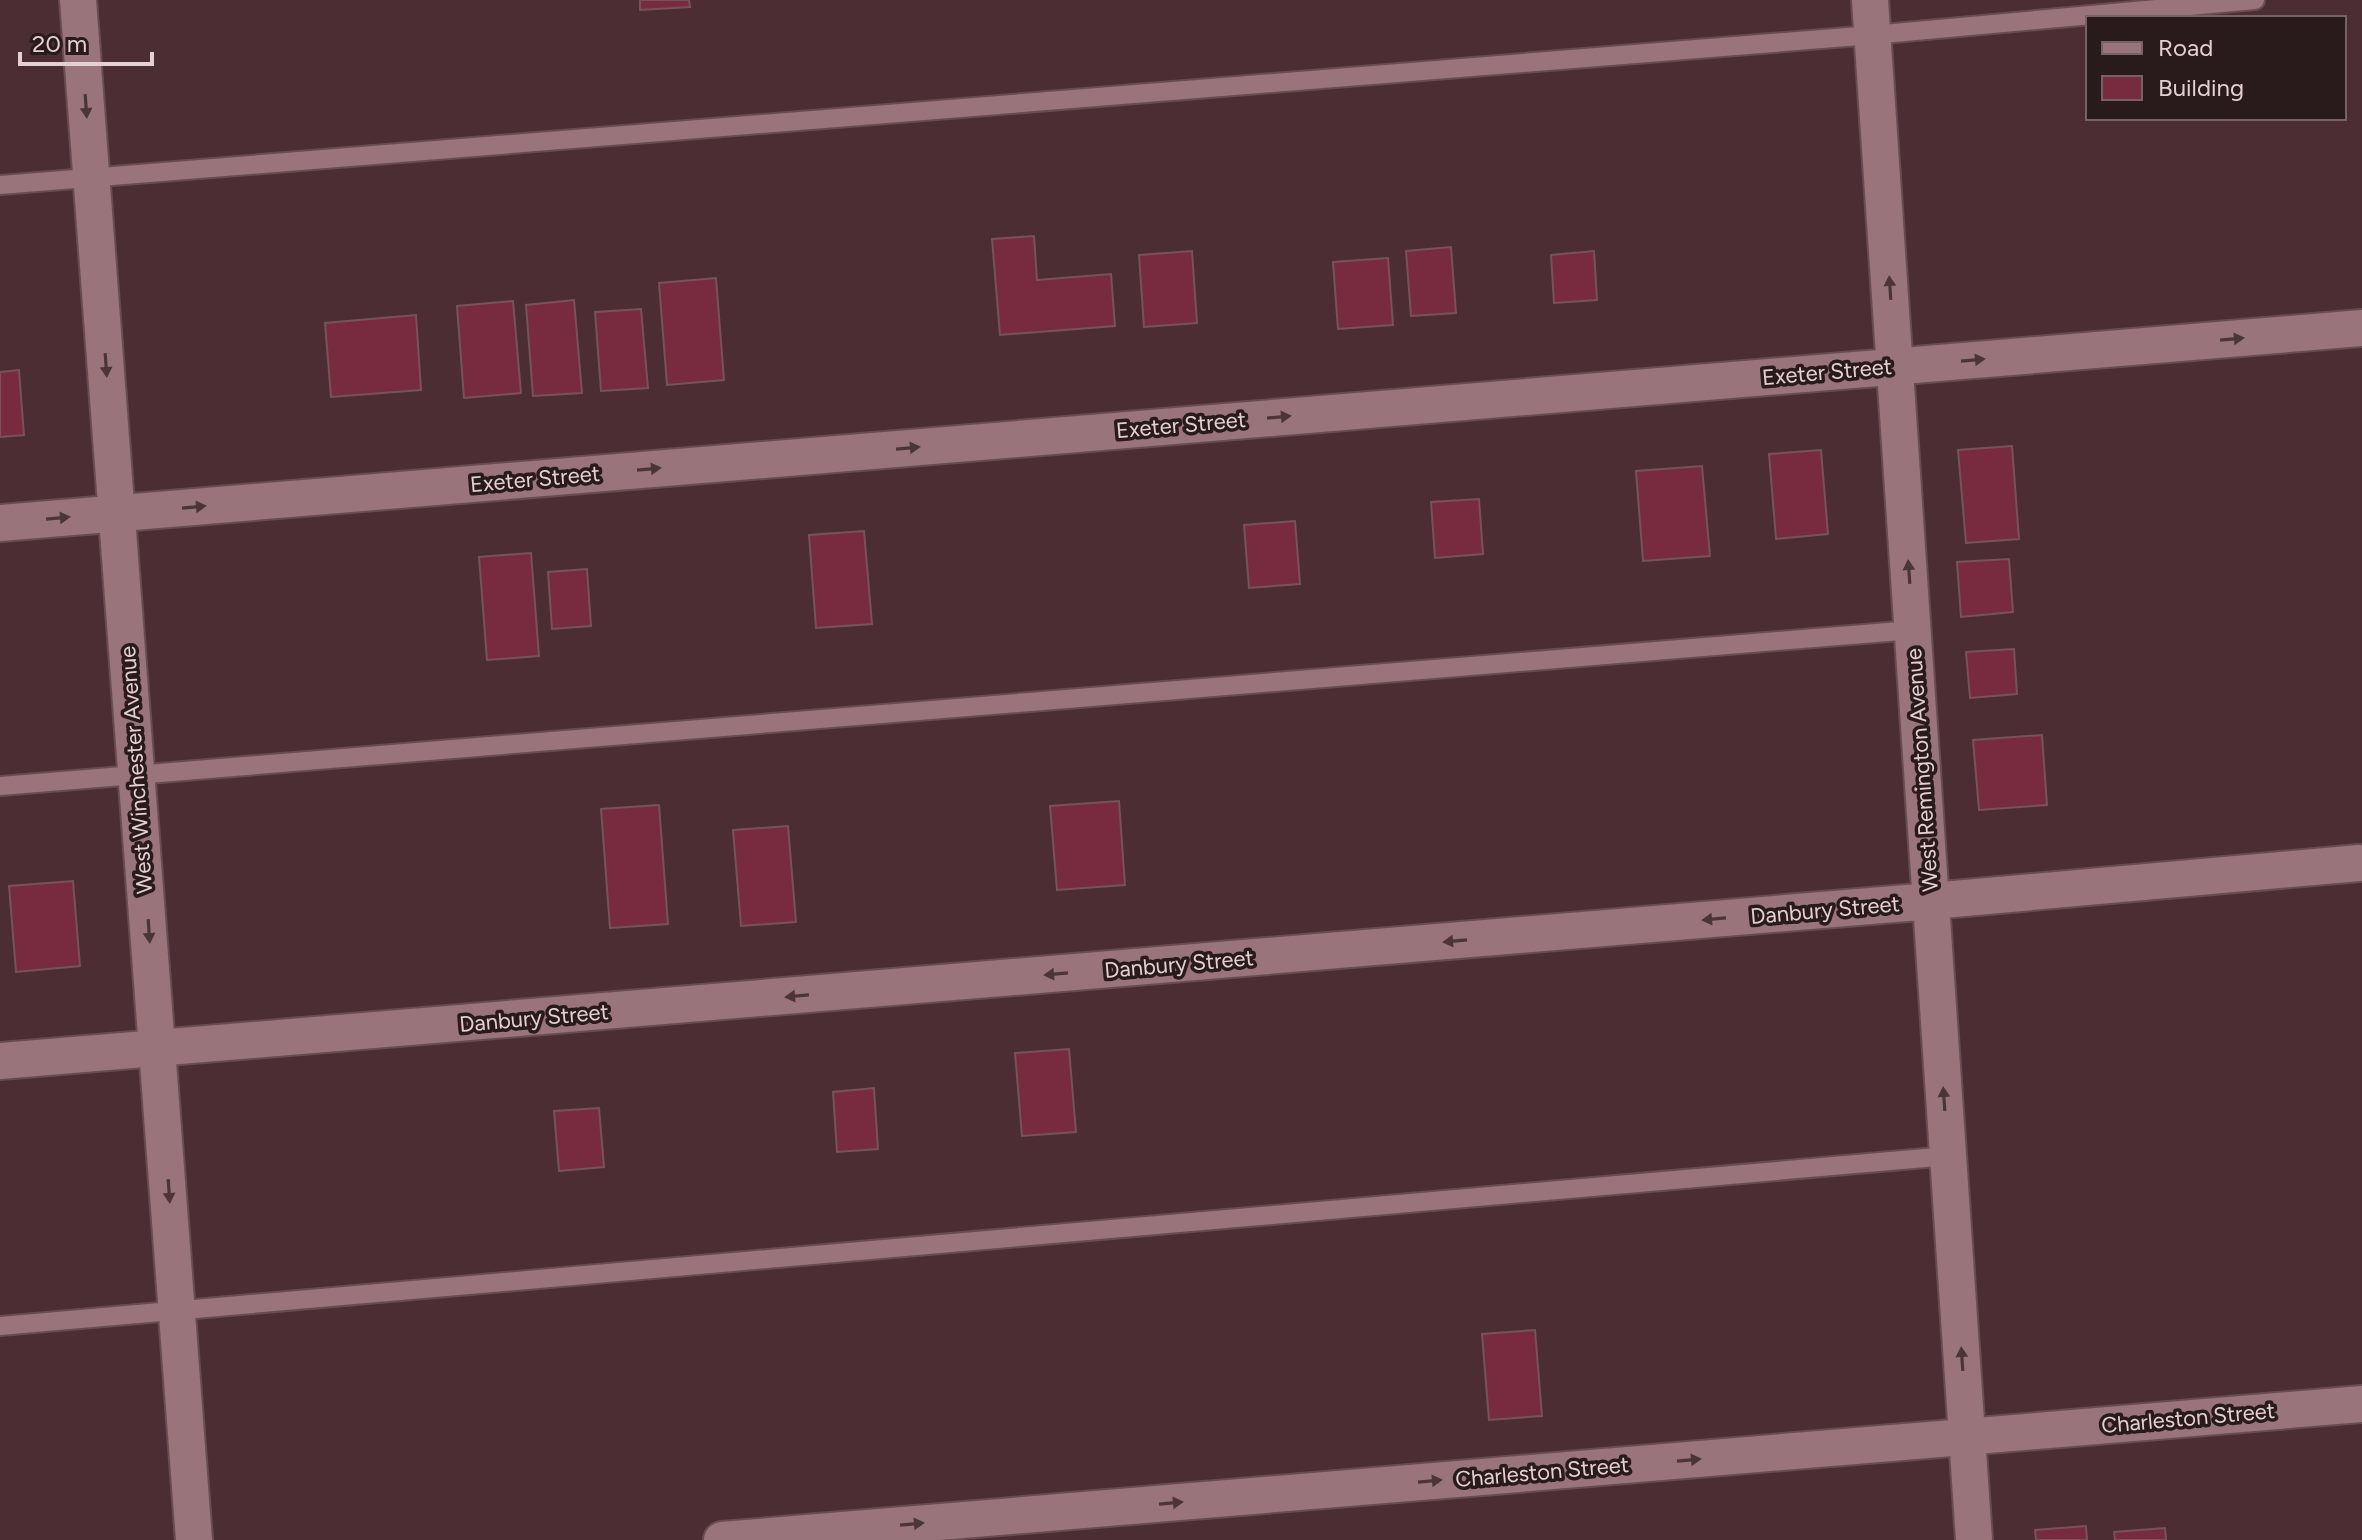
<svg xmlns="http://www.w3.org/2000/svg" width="2362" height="1540" font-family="Figtree,sans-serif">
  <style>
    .building { fill: #782b3f; stroke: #765359; stroke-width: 2 }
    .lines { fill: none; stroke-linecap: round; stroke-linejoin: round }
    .service-casing { stroke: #674c51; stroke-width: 22 }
    .minor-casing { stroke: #674c51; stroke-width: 40 }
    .service { stroke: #99747a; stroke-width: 18 }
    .minor { stroke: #99747a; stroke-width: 36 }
    .oneway { fill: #4b3538 }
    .labels { text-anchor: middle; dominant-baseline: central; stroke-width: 7; stroke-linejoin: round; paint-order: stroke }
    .street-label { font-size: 22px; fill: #e4cfd2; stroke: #291a1c }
  </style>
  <rect width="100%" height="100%" fill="#4c2d33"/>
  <path class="building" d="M640 0H689L690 7 640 10Z
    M1034 236 1037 280 1111 274 1115 326 1000 335 992 239Z
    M1451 247 1456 313 1411 316 1406 251Z
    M1192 251 1197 323 1144 327 1139 255Z
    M1594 251 1597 300 1554 303 1551 255Z
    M1388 258 1393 325 1338 329 1333 262Z
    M716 278 724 380 667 385 659 283Z
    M574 300 582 393 533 396 526 305Z
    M513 301 521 393 464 398 457 306Z
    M641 309 648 388 601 391 595 312Z
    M416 315 421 390 331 397 325 323Z
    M19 370 24 435 0 437V372Z
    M2012 446 2019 539 1966 543 1958 450Z
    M1821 450 1828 534 1776 539 1769 454Z
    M1702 466 1710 556 1643 561 1636 471Z
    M1479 499 1483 554 1435 558 1431 502Z
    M1295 521 1300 584 1249 588 1244 525Z
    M864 531 872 624 816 628 809 535Z
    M531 553 539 656 487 660 479 557Z
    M2009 559 2013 612 1961 617 1957 562Z
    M587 569 591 626 552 629 548 572Z
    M2014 649 2017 694 1970 698 1966 652Z
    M2042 735 2047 805 1979 810 1973 740Z
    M1119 801 1125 885 1057 890 1050 806Z
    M659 805 668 924 610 928 601 809Z
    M788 826 796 922 741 926 733 830Z
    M73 881 80 966 16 972 9 886Z
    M1069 1049 1076 1132 1022 1136 1015 1053Z
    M874 1088 878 1149 837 1152 833 1092Z
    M599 1108 604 1167 559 1171 554 1111Z
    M1535 1330 1542 1416 1489 1420 1482 1334Z
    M2086 1526 2087 1540H2036L2035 1530Z
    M2165 1528 2166 1540H2115L2114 1532Z"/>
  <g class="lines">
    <g class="service-casing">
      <path id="service" d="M0 185 1872 35 2255 0
        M0 786 1912 630
        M0 1326 1948 1156"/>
    </g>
    <g class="minor-casing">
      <path id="minor" d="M78 0 194 1540
        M1870 0 1974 1540
        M0 523 2362 328
        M0 1061 1931 901 2359 863
        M722 1540 2362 1404"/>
    </g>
    <use href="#service" class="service"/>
    <use href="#minor" class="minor"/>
  </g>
  <defs><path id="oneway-solid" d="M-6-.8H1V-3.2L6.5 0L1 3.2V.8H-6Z" transform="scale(2)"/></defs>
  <g class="oneway">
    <use href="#oneway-solid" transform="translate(86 106) rotate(86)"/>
    <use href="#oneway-solid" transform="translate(1890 288) rotate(-94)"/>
    <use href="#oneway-solid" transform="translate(2232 339) rotate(-5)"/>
    <use href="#oneway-solid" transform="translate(1973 360) rotate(-5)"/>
    <use href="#oneway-solid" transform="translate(106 365) rotate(86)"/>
    <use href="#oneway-solid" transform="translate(1279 417) rotate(-5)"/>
    <use href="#oneway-solid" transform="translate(908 448) rotate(-5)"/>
    <use href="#oneway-solid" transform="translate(649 469) rotate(-5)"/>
    <use href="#oneway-solid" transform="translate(194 507) rotate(-5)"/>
    <use href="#oneway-solid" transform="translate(58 518) rotate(-5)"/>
    <use href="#oneway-solid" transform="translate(1909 572) rotate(-94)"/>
    <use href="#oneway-solid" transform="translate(1714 919) rotate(175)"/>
    <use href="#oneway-solid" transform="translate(149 931) rotate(86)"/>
    <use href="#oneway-solid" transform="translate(1455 941) rotate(175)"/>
    <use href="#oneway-solid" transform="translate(1056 974) rotate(175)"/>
    <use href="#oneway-solid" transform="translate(797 996) rotate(175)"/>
    <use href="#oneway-solid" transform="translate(1944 1099) rotate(-94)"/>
    <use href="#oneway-solid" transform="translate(169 1191) rotate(86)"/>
    <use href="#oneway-solid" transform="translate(1962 1359) rotate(-94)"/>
    <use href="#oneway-solid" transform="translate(1689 1460) rotate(-5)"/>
    <use href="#oneway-solid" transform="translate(1430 1481) rotate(-5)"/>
    <use href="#oneway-solid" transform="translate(1171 1503) rotate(-5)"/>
    <use href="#oneway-solid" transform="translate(912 1524) rotate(-5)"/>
  </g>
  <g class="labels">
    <g class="street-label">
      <text transform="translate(1827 372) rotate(-5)">Exeter Street</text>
      <text transform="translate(1181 425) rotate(-5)">Exeter Street</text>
      <text transform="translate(535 479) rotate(-5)">Exeter Street</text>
      <text transform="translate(136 770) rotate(-94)">West Winchester Avenue</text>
      <text transform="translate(1922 770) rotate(-94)">West Remington Avenue</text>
      <text transform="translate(1825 910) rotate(-5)">Danbury Street</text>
      <text transform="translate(1179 964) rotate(-5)">Danbury Street</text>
      <text transform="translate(534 1018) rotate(-5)">Danbury Street</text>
      <text transform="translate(2188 1418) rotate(-5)">Charleston Street</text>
      <text transform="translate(1542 1472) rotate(-5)">Charleston Street</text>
    </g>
  </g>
  <rect x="2086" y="16" width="260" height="104" fill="#291a1c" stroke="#746265" stroke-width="2"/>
  <rect x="2102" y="42" width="40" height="12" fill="#99747a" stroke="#746265" stroke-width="2"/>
  <text x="2158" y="56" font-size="24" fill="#e4cfd2">Road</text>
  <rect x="2102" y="76" width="40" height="24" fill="#782b3f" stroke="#746265" stroke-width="2"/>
  <text x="2158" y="96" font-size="24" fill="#e4cfd2">Building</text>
  <path d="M20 52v12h132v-12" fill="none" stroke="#e4cfd2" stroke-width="4"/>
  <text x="32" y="52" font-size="24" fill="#e4cfd2" stroke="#291a1c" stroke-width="6" paint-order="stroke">20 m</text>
</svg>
